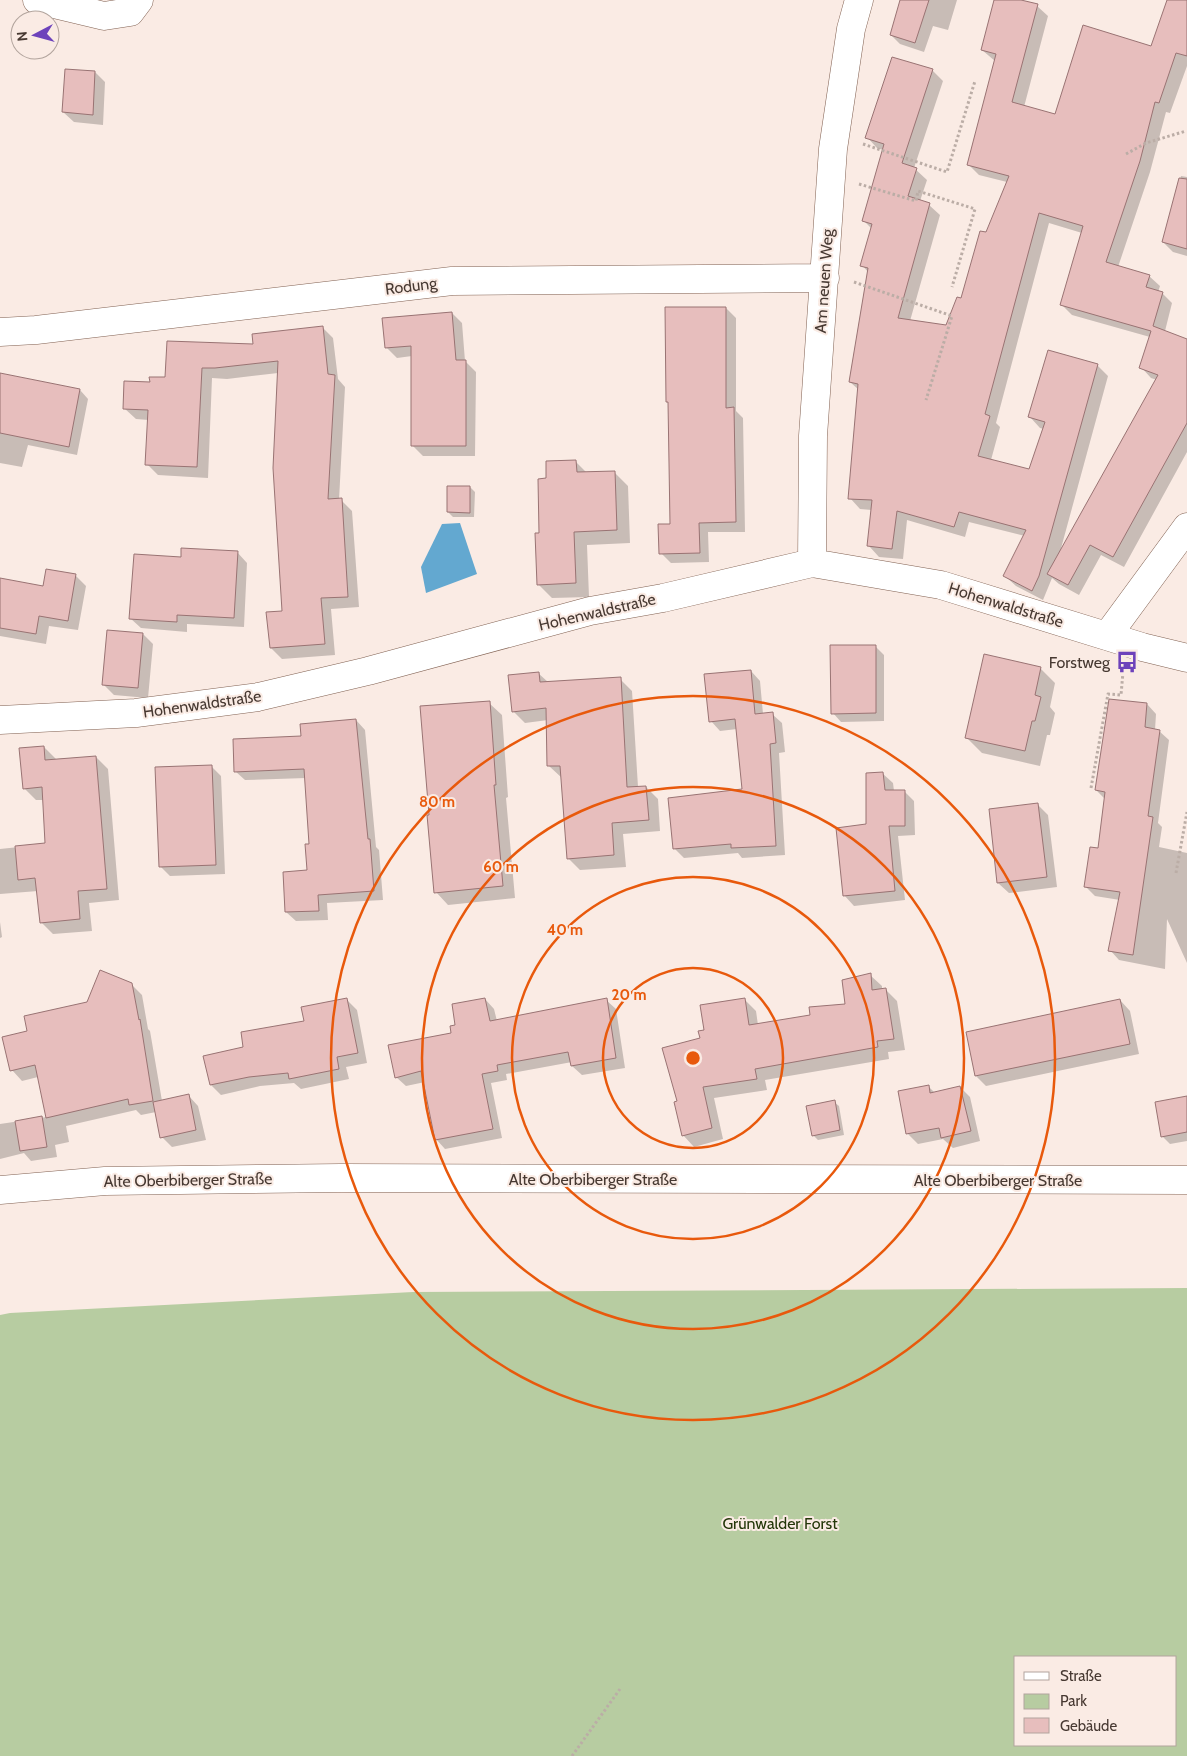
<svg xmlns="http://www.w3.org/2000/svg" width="1187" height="1756" font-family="Cabin,sans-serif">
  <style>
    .green { fill: #b7cca1; fill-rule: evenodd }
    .water { fill: #63a8d0 }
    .shadow { fill: #0003; fill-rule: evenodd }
    .building { fill: #e7bebd; stroke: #997373 }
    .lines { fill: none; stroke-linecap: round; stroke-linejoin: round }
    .street-casing { stroke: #826253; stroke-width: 29 }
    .path { stroke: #bbada6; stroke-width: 3; stroke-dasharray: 2.5 2.5; stroke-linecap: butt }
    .street { stroke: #fff; stroke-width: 28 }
    .ring { fill: none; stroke: #e8590c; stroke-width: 2.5 }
    .labels { text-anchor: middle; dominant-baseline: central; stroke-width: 4; stroke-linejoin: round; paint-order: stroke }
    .street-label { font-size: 16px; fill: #473932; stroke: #faebe4 }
    .poi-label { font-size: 16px; fill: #473932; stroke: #faebe4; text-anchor: end }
    .park-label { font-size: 16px; fill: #243709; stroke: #faebe4 }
    .centre { fill: #e8590c; stroke: #faebe4; stroke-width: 2.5 }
    .ring-label { font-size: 15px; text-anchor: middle; font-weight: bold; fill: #e8590c; stroke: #faebe4; stroke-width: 4; stroke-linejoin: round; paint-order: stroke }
  </style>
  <rect width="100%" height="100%" fill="#faebe4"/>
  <path class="green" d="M1187 1288V1756H0V1315L10 1313 413 1292ZM1016 1657H1176V1745H1016Z"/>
  <path class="water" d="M460 523 477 574 426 593 421 567 442 524Z"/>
  <path class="shadow" d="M902 0H957L948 30 933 26 924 52 900 44 891 35Z
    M996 0H1017L1037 6 1048 16 1024 107 1056 115 1151 48 1169 0H1187V66L1170 113 1166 112 1150 172 1118 267 1149 276 1160 286 1158 292 1162 293 1172 303 1165 331 1187 340V452L1124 567 1101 555 1079 595 1059 584 1052 578 1043 600 1016 586 1005 576 1025 536 969 522 965 537 907 520 903 559 879 557 869 546 872 510 860 509 850 498 859 390 850 382 868 272 862 265 872 229 864 221 883 150 877 148 867 137 932 70 943 81 914 168 927 180 920 201 929 205 940 215 910 321 947 326 962 300 1007 182 979 175 968 164 995 61 982 50ZM1049 223 1082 233 1062 305 1072 315 1150 337 1141 367 1151 378 1157 380 1060 552 1108 376 1097 365 1030 417 1040 428 1044 429 1030 470 991 460 1000 427 996 423Z
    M95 72 105 82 103 125 74 122 63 112Z
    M1181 176 1187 177V256L1173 252 1163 242Z
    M726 308 736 318V411L743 418 745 532H708L709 562 671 563 661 553 672 525 669 404 667 402Z
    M452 313 462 323 465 361 476 372 475 456H423L412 445V356L397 358 386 347Z
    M322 327 333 338 338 379 345 387 339 500H341L352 511 359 607 331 609 335 655 282 659 271 648 284 612 278 373 227 379 212 378 208 478 158 475 147 464 149 420 136 419 124 408 151 383 254 346Z
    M80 390 88 399 77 455 28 445 22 467 0 463V396Z
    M576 462 587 473 614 472 628 486 630 543 587 545 589 597 552 598 538 584 540 534 547 480Z
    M470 487 475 492 474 517H453L448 512Z
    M237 552 247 563 244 627 187 624V632L141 628 130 618 183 558Z
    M75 575 86 586 78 630 49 626 46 644 0 636V580L44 587Z
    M143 634 153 644 148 698 114 695 104 685Z
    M875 646 884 655V721L841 722 833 713Z
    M1040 668 1055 683 1050 707 1055 713 1050 735H1047L1040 766 982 753 967 738Z
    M751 671 760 681 763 714H772L782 723 785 752 779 753 785 855 742 858 738 853 684 858 674 848 744 790 737 729 720 731 711 721Z
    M538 673 548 682 620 679 632 691 638 787H646L658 799 660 831 623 834 626 867 580 870 568 858 562 778 549 766 548 720 525 723 513 711Z
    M489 703 502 715 508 797 506 798 515 898 448 905 436 892Z
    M1147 704 1156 714 1155 730 1159 731 1169 740 1158 823 1162 827 1159 847 1187 853V963L1167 919 1165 969 1119 960 1110 950 1120 900 1095 896 1085 886 1099 849 1105 799 1096 790Z
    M356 720 365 730 376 847 379 850 383 900 327 903 328 920 296 921 286 912 308 872 310 845 306 778 245 780 235 771 303 737Z
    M44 747 56 759 96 757 108 769 119 900 89 903 92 931 53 934 41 922 38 891 0 894V849L47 844 44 800H36L24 788Z
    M211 766 221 776 225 874 170 876 160 866Z
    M882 773 893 783 894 791H904L914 801 915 835 898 836 905 900 854 906 844 895 868 826Z
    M1038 805 1048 815 1057 887 1009 893 998 883Z
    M0 922 2 937 0 938Z
    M870 975 882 986V990H886L897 1001 905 1050 888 1052 889 1059 765 1080 767 1090 714 1098 723 1139 694 1147 683 1135 678 1102 701 1039 705 1031 745 1000 756 1011 758 1025 812 1016 847 1005Z
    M131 984 142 995 148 1029 150 1031 162 1101 188 1095 198 1106 206 1140 172 1147 162 1137 156 1112 141 1115 136 1110 66 1126 69 1142 55 1145 57 1157 31 1161 24 1153 0 1159V1124L47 1117 38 1077 22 1081 12 1070 28 1032Z
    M346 999 357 1010 367 1063 346 1067 349 1079 301 1089 294 1083 260 1086 221 1095 211 1085 306 1022Z
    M485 999 494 1009 497 1021 606 1000 616 1009 625 1068 582 1075 572 1066V1062L506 1074 507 1080 491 1083 502 1138 445 1149 436 1139 425 1082 406 1086 396 1077 453 1034 457 1026Z
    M1120 1000 1130 1011 1139 1054 986 1086 976 1076Z
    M928 1086 935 1093 960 1087 970 1097 980 1141 953 1148 943 1139 918 1144 908 1134 899 1092Z
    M1187 1097V1141L1170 1144 1162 1136Z
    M834 1102 839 1106 844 1135 818 1140 813 1135Z"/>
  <path class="building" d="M900 0H929L915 43 890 35Z
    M994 0H1021L1038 4 1012 102 1055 114 1083 25 1151 46 1167 0H1187V56L1176 53 1159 103 1155 102 1140 161 1106 262 1150 275 1146 287 1163 292 1153 326 1187 339V423L1113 557 1090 545 1068 585 1047 574 1158 375 1139 368 1151 331 1060 305 1083 226 1039 213 985 414 990 416 978 456 1029 469 1045 422 1028 417 1048 350 1098 364 1039 576 1032 591 1003 576 1026 530 959 512 954 527 897 511 892 549 867 546 872 500 848 499 858 384 849 382 868 268 860 266 872 224 862 221 884 144 865 138 892 57 933 69 902 163 917 168 908 196 930 203 898 318 946 325 957 297 961 298 980 231 986 232 1009 176 967 165 996 54 981 50Z
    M65 69 95 71 93 115 62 112Z
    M1179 178 1187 179V249L1162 242Z
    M665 307H726V408L734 407 736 522 699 523 700 553 659 554 658 524H670L668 402H666Z
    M452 312 456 360H466V446H411V346L385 348 382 318Z
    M323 326 328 374 335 375 328 499 342 498 348 597 321 598 325 644 270 648 266 612 282 611 273 468 278 361 215 368H202L197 467 145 465 148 410 123 409 124 381 150 382 149 377H165L167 341 253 344 252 334Z
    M0 373 80 389 69 447 0 433Z
    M576 460 577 472 615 471 617 530 574 532 576 583 537 585 535 533H539L538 479 546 478V461Z
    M447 486H470V513L447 512Z
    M181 548 238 551 234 618 177 615V622L129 619 134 554 181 557Z
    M46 569 76 574 68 621 39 616 36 634 0 628V578L43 586Z
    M107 630 143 633 138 688 102 685Z
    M830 645H876V713L831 714Z
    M984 654 1041 667 1035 695 1041 697 1035 721H1032L1025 751 965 738Z
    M751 670 755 714 773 712 776 743 770 744 776 846 731 848V844L673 849 668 798 742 789 735 719 709 722 704 674Z
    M539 672 540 682 621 677 627 787 646 786 649 820 612 823 614 855 567 859 560 766H547L546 708 512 712 508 675Z
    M1109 699 1147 703 1145 727 1160 730 1148 816 1153 817 1133 955 1108 951 1120 892 1084 887 1090 847 1098 848 1105 792 1095 790Z
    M490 701 496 785H494L503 886 434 893 427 815H429L420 706Z
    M356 719 368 839H370L374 891 318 895 319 911 285 912 283 872 307 870 305 844H309L304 769 234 772 233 739 301 736 300 724Z
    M44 746 45 760 96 756 107 889 78 891 80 919 40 923 35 878 18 880 15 846 45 843 42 787 23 789 19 748Z
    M212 765 216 865 159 867 155 767Z
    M883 772 885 790H905V826H889L895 891 843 896 836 828 866 824V773Z
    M1038 803 1047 877 997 883 989 809Z
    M100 970 132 983 139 1020 140 1019 153 1101 129 1105 128 1099 46 1118 35 1065 10 1071 2 1037 27 1031 24 1016 87 1002Z
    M871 973 872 990 886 988 894 1039 877 1041 878 1047 755 1069 757 1079 703 1087 712 1128 682 1136 674 1102 677 1101 662 1048 700 1038 698 1031 704 1030 700 1005 745 998 749 1025 810 1015 809 1007 845 1004 842 980Z
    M347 998 358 1053 337 1057 339 1069 289 1079 288 1073 249 1077 210 1085 203 1056 243 1047 241 1032 304 1021 301 1007Z
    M485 998 490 1021 607 998 616 1058 571 1066 568 1052 497 1065 498 1071 482 1074 493 1129 435 1140 421 1071 395 1078 388 1045 451 1033 450 1026 455 1025 452 1004Z
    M1120 999 1130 1044 975 1076 966 1032Z
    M929 1085 930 1093 960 1086 971 1131 941 1138 939 1128 906 1134 898 1091Z
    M189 1094 196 1130 160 1138 153 1102Z
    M1187 1096V1132L1161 1137 1155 1102Z
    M835 1100 840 1130 812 1136 806 1106Z
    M42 1116 47 1147 20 1151 15 1121Z"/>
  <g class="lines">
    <g class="street-casing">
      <path id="street" d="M37 0 104 16 130 12 139 0
        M0 332 36 330 452 281 825 278
        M812 563 813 436 833 149 851 29 859 0
        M1107 636 1187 527
        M0 720 136 713 258 697 368 671 590 611 663 598 812 563 941 585 1142 647 1187 658
        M0 1190 105 1181 341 1178 1187 1180"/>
    </g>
    <path class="path" d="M863 144 947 172 975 81
      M1126 154 1146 143 1186 131
      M859 184 916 201 918 191 975 209 952 287
      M854 282 952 316 926 400
      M1091 788 1108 694 1121 695 1123 672
      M1176 873 1187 812
      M572 1756 620 1689"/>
    <use href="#street" class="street"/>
  </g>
  <g class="ring">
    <circle cx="693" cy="1058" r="90"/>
    <circle cx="693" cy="1058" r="181"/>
    <circle cx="693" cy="1058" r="271"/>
    <circle cx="693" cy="1058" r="362"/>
  </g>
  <defs>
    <g id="bus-bare" transform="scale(1.725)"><path d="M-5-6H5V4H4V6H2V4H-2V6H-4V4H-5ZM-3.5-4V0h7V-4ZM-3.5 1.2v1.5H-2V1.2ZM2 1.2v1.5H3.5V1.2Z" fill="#6d42bb" stroke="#faebe4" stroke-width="2.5" paint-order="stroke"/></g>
  </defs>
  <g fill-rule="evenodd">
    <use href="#bus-bare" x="1127" y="662"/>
  </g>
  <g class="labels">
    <g class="street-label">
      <text transform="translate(824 281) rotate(-86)">Am neuen Weg</text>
      <text transform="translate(411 286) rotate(-7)">Rodung</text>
      <text transform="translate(1006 605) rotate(17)">Hohenwaldstraße</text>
      <text transform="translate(597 612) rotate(-13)">Hohenwaldstraße</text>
      <text transform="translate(202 704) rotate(-8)">Hohenwaldstraße</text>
      <text x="593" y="1179">Alte Oberbiberger Straße</text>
      <text transform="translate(188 1180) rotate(-1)">Alte Oberbiberger Straße</text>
      <text x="998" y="1180">Alte Oberbiberger Straße</text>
    </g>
    <g class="poi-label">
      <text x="1110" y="662">Forstweg</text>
    </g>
    <g class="park-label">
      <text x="780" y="1523">Grünwalder Forst</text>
    </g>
  </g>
  <circle cx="693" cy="1058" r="8" class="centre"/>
  <g class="ring-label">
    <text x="437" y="807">80 m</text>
    <text x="501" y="872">60 m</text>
    <text x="565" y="935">40 m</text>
    <text x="629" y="1000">20 m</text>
  </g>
  <rect x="1014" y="1656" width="162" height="90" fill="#faebe4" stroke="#b2a49d"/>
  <rect x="1024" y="1672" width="25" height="8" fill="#ffffff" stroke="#b2a49d"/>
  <text x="1060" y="1681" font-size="15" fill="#473932">Straße</text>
  <rect x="1024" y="1694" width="25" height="15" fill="#b7cca1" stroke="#b2a49d"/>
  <text x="1060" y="1706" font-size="15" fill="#473932">Park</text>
  <rect x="1024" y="1718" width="25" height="15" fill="#e7bebd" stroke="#b2a49d"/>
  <text x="1060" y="1731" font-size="15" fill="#473932">Gebäude</text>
  <g transform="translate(35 35) rotate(264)"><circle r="24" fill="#faebe4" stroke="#b2a49d"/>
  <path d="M0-4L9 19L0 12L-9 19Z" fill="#6d42bb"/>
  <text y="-8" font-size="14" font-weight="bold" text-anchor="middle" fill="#473932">N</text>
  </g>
</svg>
